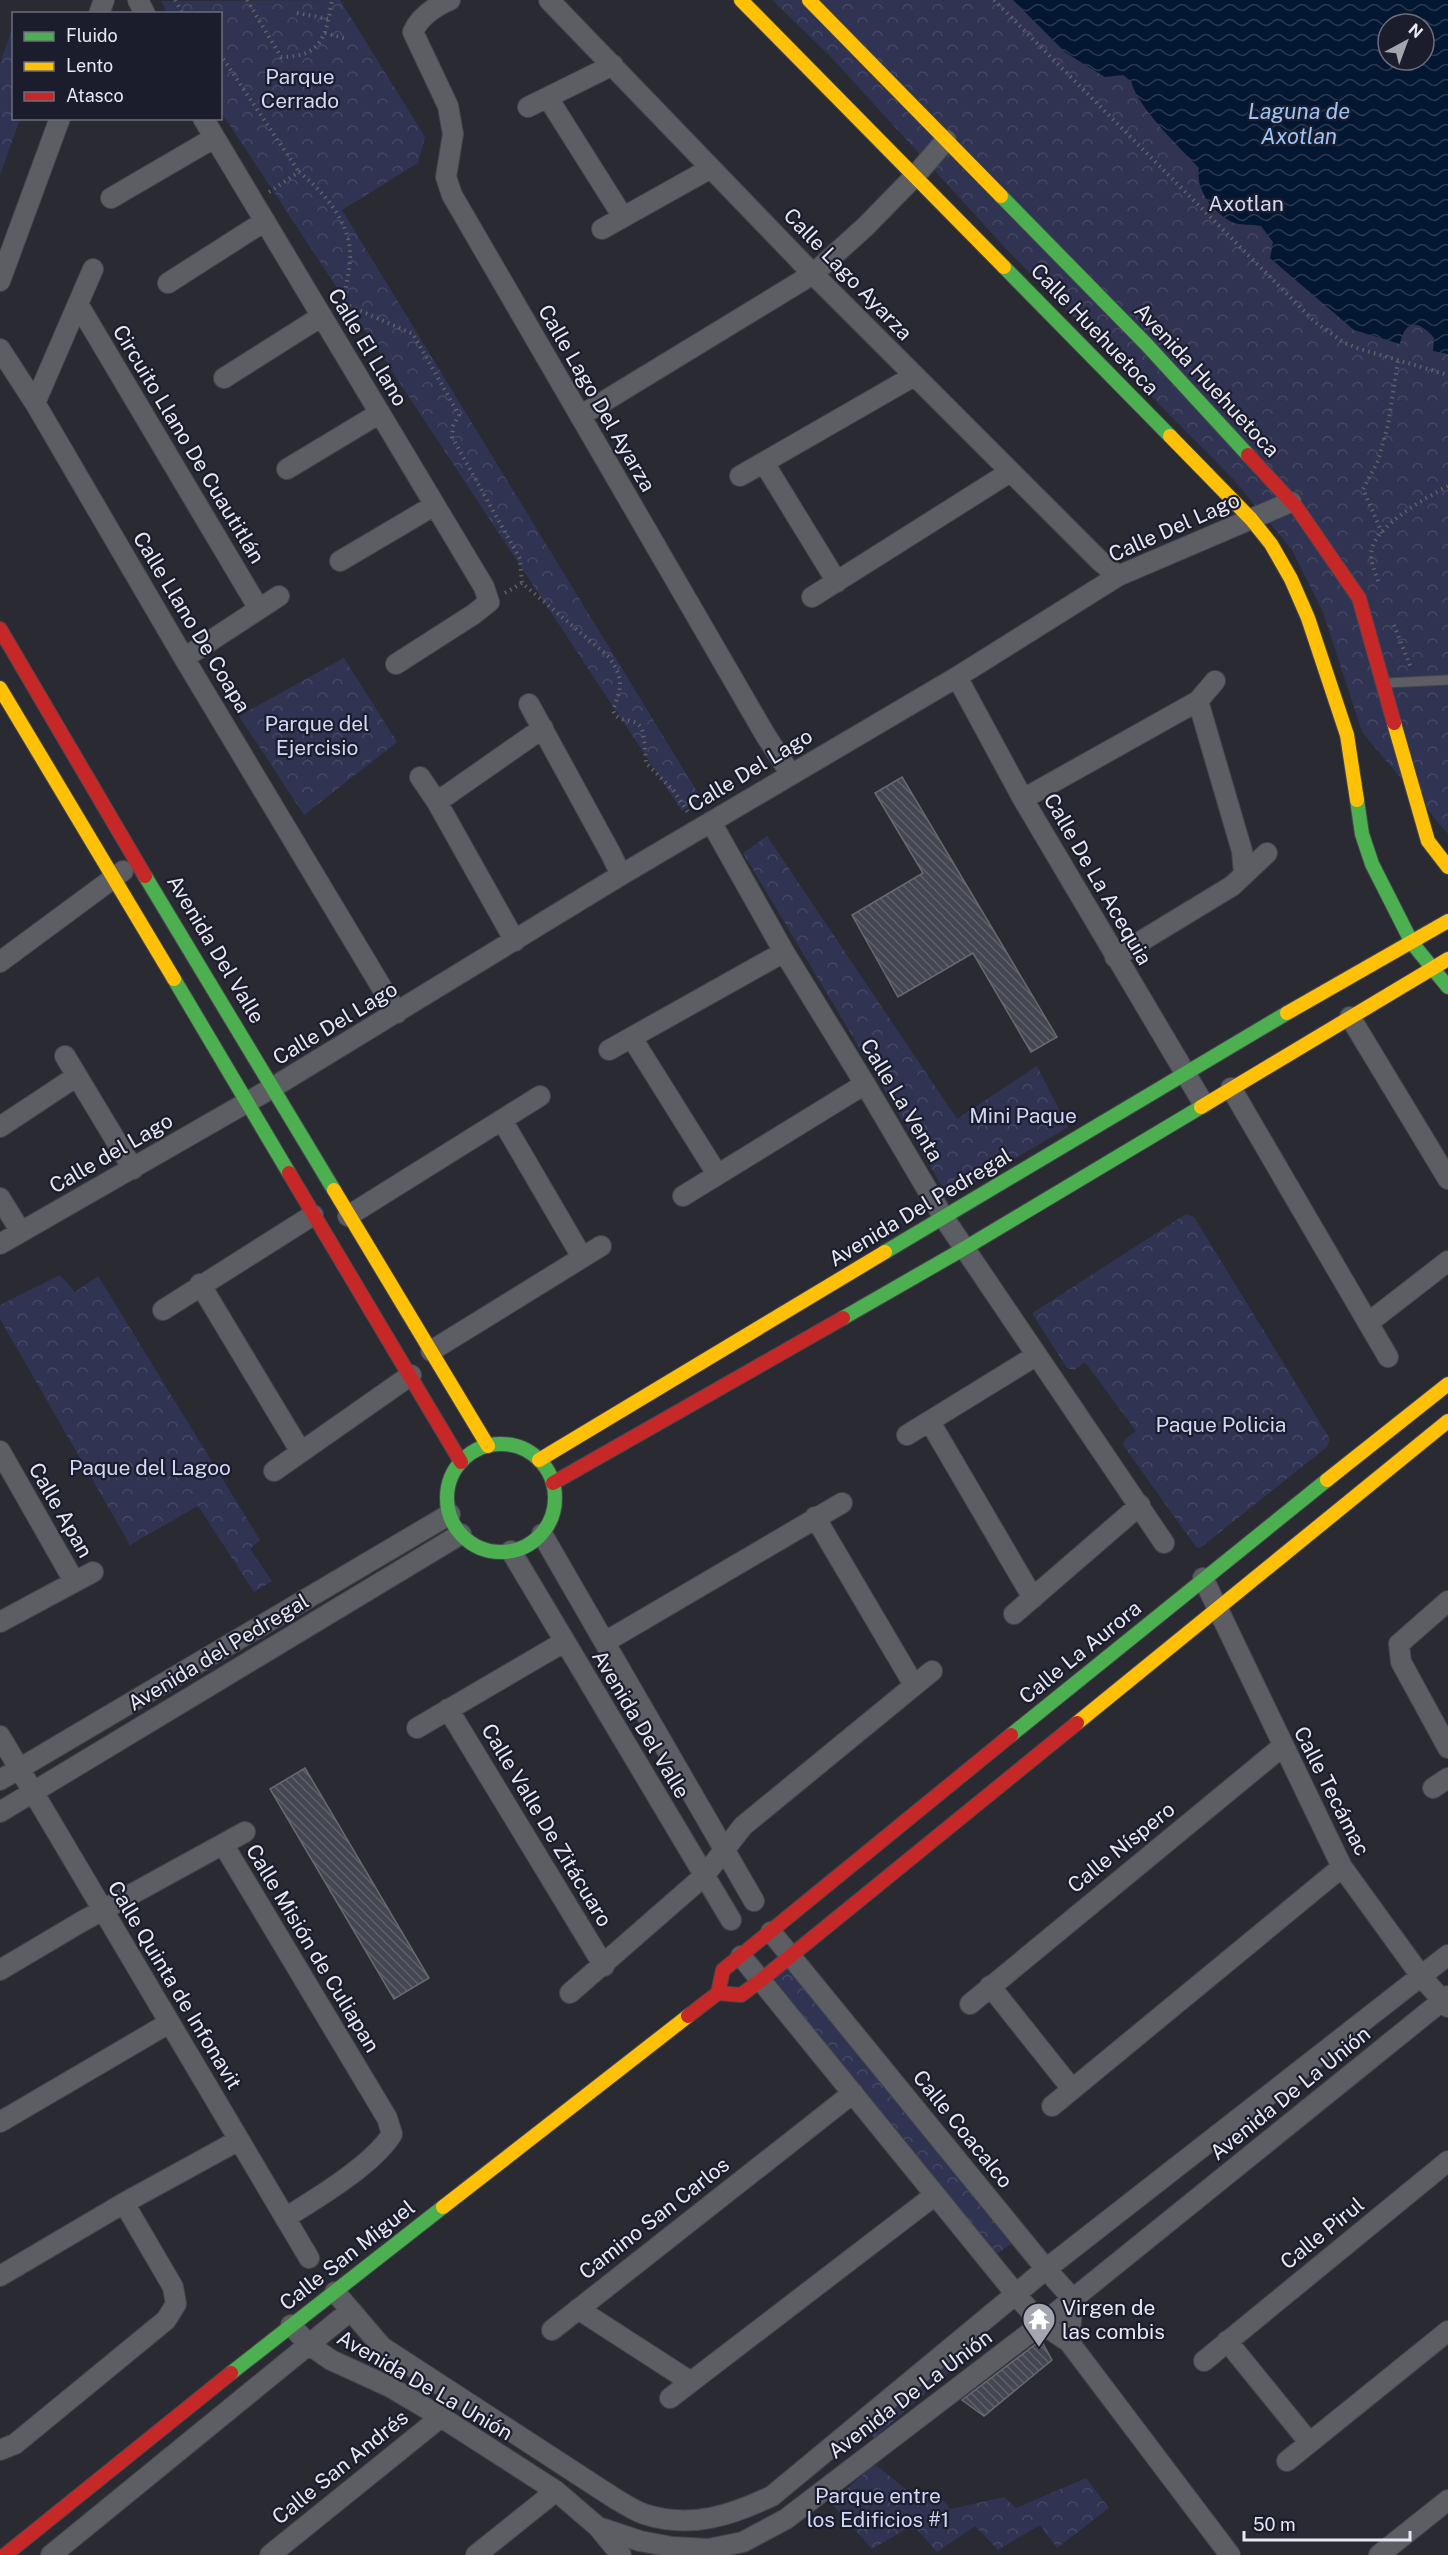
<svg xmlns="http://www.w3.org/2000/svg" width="1448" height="2555" font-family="'Public Sans',sans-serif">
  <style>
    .forest { fill: url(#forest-crowns); fill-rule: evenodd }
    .water { fill: url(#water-waves); fill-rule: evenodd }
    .building { fill: url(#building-back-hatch); stroke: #696a71; stroke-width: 1.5 }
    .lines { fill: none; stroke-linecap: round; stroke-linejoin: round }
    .lane-casing { stroke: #45464d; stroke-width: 11 }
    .street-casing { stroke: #45464d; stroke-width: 22 }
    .fast-casing { stroke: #45464d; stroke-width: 16 }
    .slow-casing { stroke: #45464d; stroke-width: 16 }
    .jam-casing { stroke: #45464d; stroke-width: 16 }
    .path { stroke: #606167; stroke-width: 4; stroke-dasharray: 1.5 4.5; stroke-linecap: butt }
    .lane { stroke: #5d5e64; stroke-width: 9 }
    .street { stroke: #5d5e64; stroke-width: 20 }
    .fast { stroke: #4caf50; stroke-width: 14 }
    .slow { stroke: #ffc107; stroke-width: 14 }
    .jam { stroke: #c62828; stroke-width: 14 }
    .labels { text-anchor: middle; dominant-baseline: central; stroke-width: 4.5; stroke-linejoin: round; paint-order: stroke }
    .park-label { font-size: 21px; fill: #d3d7f7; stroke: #1b1d2c }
    .street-label { font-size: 21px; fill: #e7e8f3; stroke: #1b1d2c }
    .poi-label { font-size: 21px; fill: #e7e8f3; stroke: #1b1d2c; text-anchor: start }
    .water-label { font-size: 22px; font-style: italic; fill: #9ac5fb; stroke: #1b1d2c }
  </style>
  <defs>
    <pattern id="forest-crowns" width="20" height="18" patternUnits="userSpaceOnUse" patternTransform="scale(1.5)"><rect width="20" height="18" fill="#313353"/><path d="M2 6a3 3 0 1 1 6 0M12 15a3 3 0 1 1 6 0" fill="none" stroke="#454764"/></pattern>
    <pattern id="water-waves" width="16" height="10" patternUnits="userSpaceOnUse" patternTransform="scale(1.5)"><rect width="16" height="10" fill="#041732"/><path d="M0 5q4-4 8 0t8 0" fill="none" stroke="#293950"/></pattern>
    <pattern id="building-back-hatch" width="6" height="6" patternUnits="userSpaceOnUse" patternTransform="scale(1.5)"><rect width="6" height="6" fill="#444652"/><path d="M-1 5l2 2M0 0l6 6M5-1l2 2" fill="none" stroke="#5f616b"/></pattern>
  </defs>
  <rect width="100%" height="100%" fill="#292a32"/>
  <path class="forest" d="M340 0 425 137 418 163 342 210 701 798 682 811 221 112 220 14 167 13 161 1Z
    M772 0H1448V834L1362 732 1323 612 1292 550 1233 479 1009 252 829 55ZM1388 24H1424V60H1388Z
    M13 27 14 118 20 119 0 175V63Z
    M344 658 397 742 304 815 239 716Z
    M767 836 957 1119 1037 1066 1068 1127 949 1198 743 853Z
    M1186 1214 1194 1217 1330 1439 1327 1447 1200 1548 1196 1547 1123 1445 1125 1439 1136 1431 1085 1362 1074 1370 1067 1368 1033 1315 1034 1312Z
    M60 1275 75 1292 98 1276 260 1540 250 1549 272 1581 254 1592 198 1506 130 1545 0 1319V1305Z
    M788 1962 1014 2242 995 2255 774 1980Z
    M981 2325 988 2338 874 2438 864 2425Z
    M875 2464 920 2501 936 2491 950 2509 1004 2497 1016 2508 1086 2478 1109 2508 1057 2548 1040 2525 998 2550 975 2526 937 2552 913 2525 872 2549 831 2503Z"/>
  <path class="water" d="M1013 0H1448V354L1433 351 1434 338C1419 320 1405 319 1400 344L1354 330 1270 258 1273 242 1261 226C1251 224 1240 226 1232 222 1213 212 1195 190 1199 168 1179 147 1138 108 1131 81L1123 75 1105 77 1066 53ZM1388 24H1424V60H1388Z"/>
  <path class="building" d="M902 777 1057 1037 1031 1052 973 953 898 997 852 915 923 873 875 793Z
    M305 1768 429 1978 394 1999 270 1789Z
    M1041 2340 1052 2360 984 2416 962 2400Z"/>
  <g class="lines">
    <g class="lane-casing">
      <path id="lane" d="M1386 683 1447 680"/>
    </g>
    <g class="street-casing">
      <path id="street" d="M138 0 145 14
        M450 0C434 7 420 16 413 32L448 106 453 134 446 177 452 195 766 736 790 773
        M549 0 813 274 1100 561 1118 576
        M99 14 104 0
        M548 98 623 217
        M528 107 613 65
        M203 118 484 587 489 602 474 614 396 664
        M111 198 214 138
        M602 229 711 168
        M0 281 60 118
        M168 283 265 221
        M78 304 259 609
        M0 349 35 403 184 658 397 1013
        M224 378 322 316
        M35 403 93 269
        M580 416 813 274 865 227 915 176 946 140
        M764 463 837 582
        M287 469 380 413
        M740 476 914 376
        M340 561 435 505
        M812 597 1010 472
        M184 658 279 596
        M957 677 1023 799 1203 1103
        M1198 701 1242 851 1244 873
        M529 704 611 854 621 875
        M420 777 437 802 515 941
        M1023 799 1198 701 1215 681
        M437 802 543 728
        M711 822 784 952 865 1084 944 1218 1164 1543
        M1115 957 1232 886 1267 853
        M0 962 123 871
        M1350 1017 1448 1179
        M632 1038 717 1174
        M609 1050 784 952
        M65 1056 133 1169
        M1231 1088 1388 1357
        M502 1120 582 1257
        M0 1127 77 1076
        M683 1196 865 1084
        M0 1198 21 1232
        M348 1216 540 1096
        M0 1244 272 1088 621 875 957 677 1118 576 1291 502
        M200 1284 301 1452
        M163 1310 313 1215
        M1368 1323 1448 1261
        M431 1351 601 1246
        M930 1422 1033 1598
        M907 1435 1037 1355
        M0 1451 74 1581
        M274 1471 411 1375
        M815 1517 914 1685
        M542 1534 754 1901
        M511 1551 731 1920
        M1203 1578 1342 1867 1421 1976 1448 2007
        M1448 1601 1399 1644 1401 1662 1448 1748
        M1014 1614 1140 1505
        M0 1622 93 1572
        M605 1642 842 1503
        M448 1709 604 1966
        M417 1728 564 1642
        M0 1736 309 2258
        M0 1780 450 1514
        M1433 1788 1448 1778
        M0 1812 461 1534
        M223 1844 387 2118 392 2134C374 2164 316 2199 285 2218
        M771 1932 1046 2269 1073 2299 1069 2342
        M741 1956 1024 2304 1042 2324 1069 2342 1230 2555
        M0 1970 81 1922 245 1832
        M990 1986 1072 2089
        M570 1993 704 1876 743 1826 932 1671
        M970 2004 1283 1746
        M1052 2106 1342 1867
        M0 2122 169 2023
        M0 2276 124 2203 239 2140
        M335 2292 382 2347 611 2496C621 2502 633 2510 644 2514 690 2529 730 2516 772 2496L1046 2269 1448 1955
        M578 2309 691 2382
        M291 2325 308 2344 331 2360 390 2387 441 2417 556 2491 598 2527 640 2541 672 2547 708 2549 743 2542 786 2519 1053 2315 1448 1996
        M552 2330 853 2093
        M1227 2341 1309 2442
        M1204 2361 1448 2161
        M670 2398 935 2195
        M0 2450 15 2444 166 2320 176 2304 173 2287 124 2203
        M1287 2461 1448 2331
        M598 2527 621 2555
        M51 2555 350 2311
        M270 2555 441 2417
        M476 2555 556 2491
        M1379 2555 1448 2500"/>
    </g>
    <g class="fast-casing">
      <path id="fast" d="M1001 196 1147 345 1248 455
        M1004 267 1170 436
        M1357 800 1362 834 1372 864 1412 943 1448 987
        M145 876 334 1190
        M174 979 289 1173
        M885 1252 1287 1013
        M843 1318 965 1248 1201 1107
        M447 1498a54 54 0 1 1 108 0a54 54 0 1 1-108 0Z
        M1011 1735 1327 1480
        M231 2373 443 2207"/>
    </g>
    <g class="slow-casing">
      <path id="slow" d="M741 0 1004 267
        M809 0 1001 196
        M1170 436 1251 519 1271 544 1291 579 1308 618 1347 735 1357 800
        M0 688 174 979
        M1394 723 1428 841 1448 867
        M1287 1013 1448 921
        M1201 1107 1448 959
        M334 1190 488 1446
        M539 1460 885 1252
        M1327 1480 1448 1384
        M1077 1723 1448 1421
        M443 2207 688 2016"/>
    </g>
    <g class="jam-casing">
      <path id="jam" d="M1248 455 1297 508 1359 598 1394 723
        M0 629 145 876
        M289 1173 461 1462
        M553 1483 843 1318
        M718 1993 741 1995 761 1980 1077 1723
        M688 2016 718 1993 723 1970 1011 1735
        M5 2555 231 2373"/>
    </g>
    <path class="path" d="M175 0 183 14
      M247 0 281 57C322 57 326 36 332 0
      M994 0 1315 322 1343 342 1357 348 1448 375
      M297 13 329 19
      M325 33 347 39
      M220 54 299 172
      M269 192 299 172C322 190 349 221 350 252 351 269 345 287 343 303
      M339 306 343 303 413 334 459 415 453 426 452 437 520 559 522 583
      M1382 533 1363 489 1378 461 1388 425 1398 361
      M1378 581C1375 571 1369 560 1372 549 1377 525 1427 497 1448 486
      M505 593 522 583 609 657C624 679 622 687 613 710 618 726 636 715 642 730 645 737 645 754 646 763L674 791 689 814
      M1394 625 1411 668"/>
    <use href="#lane" class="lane"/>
    <use href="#street" class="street"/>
    <use href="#fast" class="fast"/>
    <use href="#slow" class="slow"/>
    <use href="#jam" class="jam"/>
  </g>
  <defs>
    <g id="temple-pin" transform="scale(1.725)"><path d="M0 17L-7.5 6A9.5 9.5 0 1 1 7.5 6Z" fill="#a4a6af" stroke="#1b1d2c"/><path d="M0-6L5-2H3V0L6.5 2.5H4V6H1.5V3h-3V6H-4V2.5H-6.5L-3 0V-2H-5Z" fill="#fff"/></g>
  </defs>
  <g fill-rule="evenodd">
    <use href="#temple-pin" x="1039" y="2319"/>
  </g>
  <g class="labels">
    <g class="park-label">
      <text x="300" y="76">Parque<tspan x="300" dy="24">Cerrado</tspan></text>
      <text x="1246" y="203">Axotlan</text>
      <text x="317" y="723">Parque del<tspan x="317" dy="24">Ejercisio</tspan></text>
      <text x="1023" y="1115">Mini Paque</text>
      <text x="1221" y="1424">Paque Policia</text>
      <text x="150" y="1467">Paque del Lagoo</text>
      <text x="878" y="2495">Parque entre<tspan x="878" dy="24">los Edificios #1</tspan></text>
    </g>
    <g class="street-label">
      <text transform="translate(848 274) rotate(46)">Calle Lago Ayarza</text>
      <text transform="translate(1095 329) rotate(46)">Calle Huehuetoca</text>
      <text transform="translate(368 347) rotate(59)">Calle El Llano</text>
      <text transform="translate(1207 380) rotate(47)">Avenida Huehuetoca</text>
      <text transform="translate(597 398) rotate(60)">Calle Lago Del Ayarza</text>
      <text transform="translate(189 444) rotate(59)">Circuito Llano De Cuautitlán</text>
      <text transform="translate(1174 527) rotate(-24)">Calle Del Lago</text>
      <text transform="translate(192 622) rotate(59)">Calle Llano De Coapa</text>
      <text transform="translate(750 770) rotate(-31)">Calle Del Lago</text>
      <text transform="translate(1098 879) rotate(60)">Calle De La Acequia</text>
      <text transform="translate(216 949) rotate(59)">Avenida Del Valle</text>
      <text transform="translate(335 1023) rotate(-31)">Calle Del Lago</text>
      <text transform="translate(902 1100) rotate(59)">Calle La Venta</text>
      <text transform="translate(111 1153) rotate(-30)">Calle del Lago</text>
      <text transform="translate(920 1207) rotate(-31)">Avenida Del Pedregal</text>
      <text transform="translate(61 1510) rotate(60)">Calle Apan</text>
      <text transform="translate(218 1652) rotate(-31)">Avenida del Pedregal</text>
      <text transform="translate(1080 1652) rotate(-39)">Calle La Aurora</text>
      <text transform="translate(641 1724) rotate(59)">Avenida Del Valle</text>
      <text transform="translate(1332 1791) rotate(63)">Calle Tecámac</text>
      <text transform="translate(547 1825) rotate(59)">Calle Valle De Zitácuaro</text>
      <text transform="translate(1121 1847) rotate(-39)">Calle Níspero</text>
      <text transform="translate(313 1948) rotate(59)">Calle Misión de Culiapan</text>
      <text transform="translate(175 1985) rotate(59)">Calle Quinta de Infonavit</text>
      <text transform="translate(1290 2093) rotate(-39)">Avenida De La Unión</text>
      <text transform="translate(963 2129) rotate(51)">Calle Coacalco</text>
      <text transform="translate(654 2218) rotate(-38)">Camino San Carlos</text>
      <text transform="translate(1322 2233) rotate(-39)">Calle Pirul</text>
      <text transform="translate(347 2255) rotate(-38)">Calle San Miguel</text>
      <text transform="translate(425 2385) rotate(30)">Avenida De La Unión</text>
      <text transform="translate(910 2394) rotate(-37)">Avenida De La Unión</text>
      <text transform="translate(340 2467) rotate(-39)">Calle San Andrés</text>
    </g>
    <g class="poi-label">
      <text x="1062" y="2307">Virgen de<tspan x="1062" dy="24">las combis</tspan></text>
    </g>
    <g class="water-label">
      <text x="1299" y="111">Laguna de<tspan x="1299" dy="25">Axotlan</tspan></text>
    </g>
  </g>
  <rect x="12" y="12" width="210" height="108" fill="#1b1d2c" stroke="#6d6e7c" stroke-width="1.5"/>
  <rect x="24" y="32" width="30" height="9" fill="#4caf50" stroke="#6d6e7c" stroke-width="1.5"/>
  <text x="66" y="42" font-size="18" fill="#e7e8f3">Fluido</text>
  <rect x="24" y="62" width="30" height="9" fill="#ffc107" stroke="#6d6e7c" stroke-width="1.5"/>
  <text x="66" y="72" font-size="18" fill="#e7e8f3">Lento</text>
  <rect x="24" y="92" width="30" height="9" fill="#c62828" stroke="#6d6e7c" stroke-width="1.5"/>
  <text x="66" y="102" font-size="18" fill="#e7e8f3">Atasco</text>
  <g transform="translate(1406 42) rotate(41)"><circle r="28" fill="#1b1d2c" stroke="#6d6e7c" stroke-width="1.5"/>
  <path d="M0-4.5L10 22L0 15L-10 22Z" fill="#a4a6af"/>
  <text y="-9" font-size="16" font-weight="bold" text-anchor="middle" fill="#e7e8f3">N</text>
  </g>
  <path d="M1244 2531v9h166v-9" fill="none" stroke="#e7e8f3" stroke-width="3"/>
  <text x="1253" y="2531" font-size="18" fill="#e7e8f3" stroke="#1b1d2c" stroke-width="4.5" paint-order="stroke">50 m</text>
</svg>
